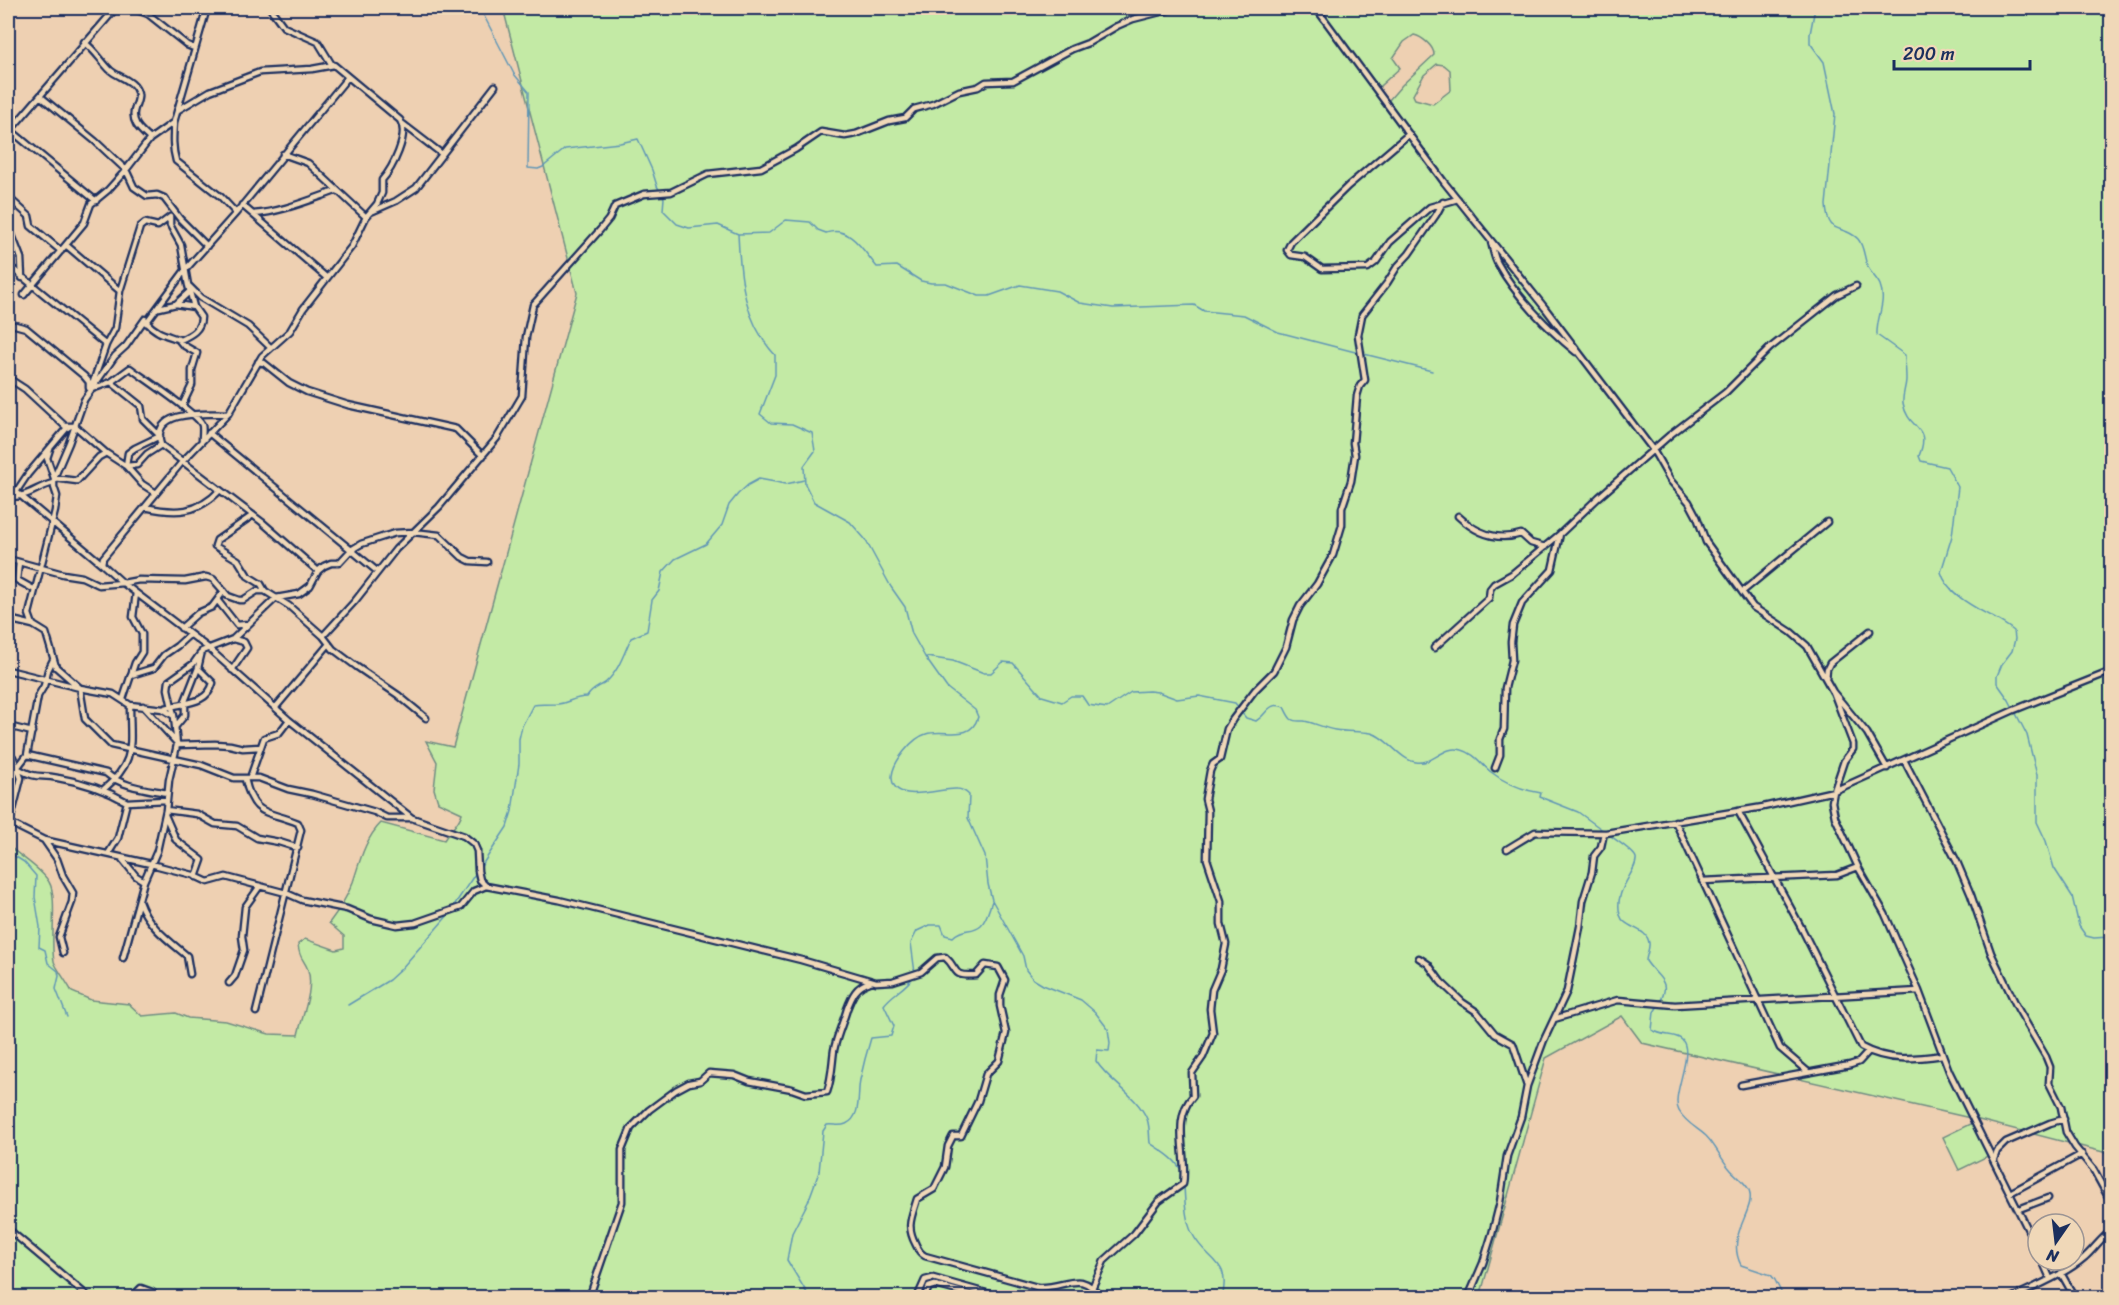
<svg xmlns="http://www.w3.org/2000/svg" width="2119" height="1305" font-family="Sriracha,sans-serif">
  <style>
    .green { fill: #c3eaa5; stroke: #6f8c82; stroke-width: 1.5; fill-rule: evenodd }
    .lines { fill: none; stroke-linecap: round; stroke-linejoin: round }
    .stream { stroke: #6196b6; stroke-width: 1.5 }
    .street-casing { stroke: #1b2f5e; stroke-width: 9 }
    .street { stroke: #f0d8b8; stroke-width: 4.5 }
  </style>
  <rect width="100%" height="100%" fill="#eed0b2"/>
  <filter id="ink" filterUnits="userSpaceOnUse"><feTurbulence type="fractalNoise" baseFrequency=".0167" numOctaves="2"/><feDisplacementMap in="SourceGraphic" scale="12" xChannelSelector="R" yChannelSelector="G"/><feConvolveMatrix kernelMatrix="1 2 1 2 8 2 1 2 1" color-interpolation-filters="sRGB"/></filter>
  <g filter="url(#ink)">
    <path class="green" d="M503 8H2111V1154L1979 1120 1642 1043 1622 1016 1546 1058 1480 1297H8V845C20 857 41 868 49 882 58 896 50 942 54 961 54 965 69 985 72 992L91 1000 129 1004 142 1016 176 1013 188 1018 226 1021 269 1034 298 1035C302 1016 314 990 308 970 304 959 299 959 298 944L305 939 336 950 344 948V936L329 923C339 910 347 897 353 882 360 861 365 839 381 823L444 840C450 830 459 824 462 813L438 802 434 789 437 762 426 741 453 747 577 293ZM1414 35C1422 37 1434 46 1434 55L1402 85 1389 100H1385L1379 90 1380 86 1400 68 1393 58 1404 42ZM1437 64 1444 65 1450 70 1451 90 1433 104 1415 99 1413 95 1424 75Z
      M1974 1122 1990 1155 1959 1170 1943 1137Z"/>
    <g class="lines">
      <path class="stream" d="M478 8 482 12 514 74 529 92 528 168 538 169 543 167 565 149 620 143 638 139 652 170 657 186 664 198 663 210 677 224 689 228 718 225 738 234C740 279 744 321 775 355V375L760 414 771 423 792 424 812 433 815 451 804 466 805 484 814 502 850 522 865 539 891 587 905 607 912 634 925 657 947 688 975 710 978 717C970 743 945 728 926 734 912 738 893 762 892 776 891 807 943 787 957 789 962 789 965 791 969 795L968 818 985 856 988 884 992 900 1023 956 1026 970 1033 979 1043 985 1081 1000 1095 1012 1108 1029 1110 1043 1109 1051 1097 1050 1096 1061C1110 1083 1136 1094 1147 1119 1150 1127 1149 1135 1150 1143 1163 1152 1175 1158 1182 1172
        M1815 8 1810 34V43L1824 62 1835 114 1826 205C1828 238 1843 223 1858 239 1864 246 1864 257 1867 265 1870 273 1877 278 1880 285 1887 302 1876 318 1877 335L1905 355C1905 363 1906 371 1906 379 1906 387 1902 395 1903 403 1908 431 1932 424 1919 456L1921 461 1947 467 1958 487 1952 536 1941 572C1950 602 1992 613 2014 631L2015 639 2012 651 2002 664 1997 676V683L2009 700 2027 735 2037 775V822L2046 841 2054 868 2072 896 2079 926 2086 936 2094 938 2109 937 2112 944
        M738 234 769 233 786 220 810 222 818 230 826 233C850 225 863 250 877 267L897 266 921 281 931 283H946L979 296H989L1020 285 1057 291 1080 303 1113 308 1194 305 1204 311 1244 315 1278 332 1359 353
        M1364 354 1432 371
        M926 657 953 661 984 673H991L1003 662 1013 663 1042 696 1062 702 1071 696H1082L1088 705 1107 708 1131 692 1149 691 1158 692 1177 699 1199 696 1235 703 1239 708
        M1241 712 1246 718 1256 721C1268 714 1268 701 1284 707 1286 711 1288 716 1291 719 1295 722 1299 721 1304 721 1312 722 1324 728 1335 730 1347 732 1359 731 1371 733 1386 736 1401 761 1416 762 1435 765 1443 744 1462 750 1474 753 1481 764 1491 772 1505 783 1523 790 1541 793L1540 797 1578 812 1604 831
        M1608 834C1614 839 1634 851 1636 858 1638 871 1613 889 1620 915 1624 929 1647 927 1649 943 1650 948 1646 956 1646 961 1657 978 1672 980 1660 1002
        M8 852 24 862 36 876 35 897 40 927 39 947 45 950 48 963 58 971 59 976 56 989 67 1017
        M480 868 507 827 512 811 519 764V739L522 726 533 705C542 704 550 704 558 704 569 703 573 697 587 697 592 689 597 688 605 683 619 671 624 653 631 638L647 631 652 600 659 591 663 572 675 559 706 544 722 525 729 505 738 494 748 485 759 479 786 484 804 480
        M453 907 477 871
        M915 973 911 943 917 931 930 925H941L945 935 953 937C963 927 972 933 981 925 987 919 989 909 992 901
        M348 1005 389 980 401 969 449 914
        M1658 1006 1654 1012 1652 1030C1663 1037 1676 1033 1682 1040 1695 1054 1670 1096 1679 1111 1685 1122 1697 1128 1706 1136 1716 1146 1721 1159 1730 1169 1736 1176 1745 1182 1749 1190 1757 1210 1725 1234 1741 1265L1771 1275 1775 1280 1784 1298
        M1184 1186C1185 1201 1185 1219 1192 1233 1206 1262 1232 1259 1222 1298
        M810 1298 787 1260 792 1233 808 1202 819 1172 823 1131 827 1125C834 1124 839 1127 846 1124 862 1117 857 1094 860 1080 863 1066 867 1051 871 1038L891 1036 894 1026 884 1005C892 994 906 988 913 977"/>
      <g class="street-casing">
        <path id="street" d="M132 8 148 14 187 45 194 48
          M207 8 174 122C173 136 172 147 176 161L221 197 236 213
          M270 8 284 27 318 42 332 65
          M1316 8 1444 182 1545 308 1653 450 1670 480 1689 502 1697 517 1706 542 1753 607 1791 632 1807 646 1833 692 1867 733 1887 768
          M84 42C95 50 101 61 110 70 119 78 135 80 138 94 139 98 137 103 135 108 130 122 140 130 150 139
          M40 96 95 141 126 170 134 187 147 196 157 195 164 198 180 219 207 246
          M178 110 210 91 260 72 312 69 334 65 400 120C410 135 392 169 382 180V193L377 204 366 217 352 246 303 309 290 331 262 356 228 414 182 462 103 558 102 564 123 583 207 647 289 720 412 818
          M403 124 442 154
          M8 128 96 201
          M8 133 116 8
          M1409 134 1348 186 1291 242 1287 250 1291 255 1305 257 1322 269 1368 268 1376 262 1390 242 1430 207 1458 199
          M283 154 308 163 366 217
          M8 197 29 216 31 226 61 251
          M242 205 327 278
          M371 212 396 201 416 188 495 86
          M253 214C282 212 309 200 336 191
          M170 217V225L181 245 188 285 201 298 248 326 270 347
          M8 225 21 258 22 278
          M1491 242C1493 249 1494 258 1498 264 1515 295 1549 330 1576 352
          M66 245 120 291
          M8 265 106 345
          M24 295 84 223 91 204 108 190 126 170 150 139 174 122
          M176 304 189 292
          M159 308 176 304 194 307
          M146 322C159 335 165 334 180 340 191 335 201 330 201 317L194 307 188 285
          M146 323 186 269 236 213 348 77
          M15 325 26 328 84 376 89 382V388
          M178 339 183 345 197 353 192 370V385L182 406
          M258 362 264 363 289 383 307 392 348 405 456 429 483 456
          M8 378 25 389 65 426H75L106 453
          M111 382 141 406 143 419 160 436 135 448 128 453 126 466 137 465 147 454 161 445
          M92 385 106 345 115 328 120 291 140 227 145 223 158 226 170 217
          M92 389 111 382 130 368C142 377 198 414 202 425 203 429 202 436 202 440
          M228 414C209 414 149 408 161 445L262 522 318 571
          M209 433 378 572
          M50 449 47 458 54 478 77 481 99 457 106 453 126 466 142 484 156 493
          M8 485 102 564
          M16 492 28 474 66 429 69 427
          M8 497C30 497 34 488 53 483
          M145 507C175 514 198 514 220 490
          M253 515 217 540 215 546 238 560 248 576 261 584 265 591
          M1458 516C1476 533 1496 542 1521 534L1531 543 1545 547
          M8 559 63 574 82 577 99 585 123 583 139 580 185 581 206 577 213 579 228 596 239 600H243L257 591H265L289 606 323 636 333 649 357 667 398 695 426 718
          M19 562 17 580 35 590
          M1742 592 1827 522
          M218 601 237 625 248 624
          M8 619 33 625 46 633 56 667 80 688 85 719 111 745 201 765 234 778H259L288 789 312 794 375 812 387 818H412L464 836 474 844 477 851 478 871 480 880 486 886 559 900 801 960 876 982 893 981 921 972 937 958 945 957C960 970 950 977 976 975L985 965 998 967 1005 980 1000 995V1006L1006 1033 999 1061 986 1074 978 1101 961 1136H953L948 1146 945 1167 934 1189 917 1199C911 1219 906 1226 916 1245 919 1251 920 1253 925 1256L1037 1287C1064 1290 1082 1267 1100 1298
          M33 625 29 614 55 511 57 496 54 487V478L69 443 84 400 115 356 126 346 145 319
          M181 628 198 613 212 607 224 591
          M323 636 355 601 396 549 439 507 497 438 522 396 526 337 533 305 600 230 609 219 615 206 644 194 671 192 708 174 761 168 796 149 821 132 845 136 856 134 889 121 905 118 914 109 933 104 959 91 978 87 986 82 1013 81 1072 49 1088 43 1117 26 1133 19 1176 8
          M1434 648 1489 598 1490 589 1494 584 1512 574 1560 534 1599 497 1670 435 1726 392 1770 348 1837 295 1856 286
          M8 670 80 688 113 694 130 705 163 709 174 716 177 745 169 780 166 810 157 851 144 881 123 958
          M232 670 247 648 244 642 233 639
          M131 675 154 668 164 655 177 646 189 635
          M1826 679 1827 669 1830 663 1870 631
          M123 699 135 663 142 652V634L133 617 136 593
          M143 706 177 743
          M276 707 329 644
          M163 709C181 702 207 706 213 683L198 668
          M174 716 168 689 169 681 193 664 200 654
          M8 726 32 732
          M176 726 185 715V701L198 668 202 651 233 639 276 598 299 594 310 586 318 571 324 566 331 563H339L351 550 361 544 395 533 413 532 439 535 462 557 470 561 487 562
          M177 745 215 744 230 745 243 748 260 747
          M8 754 13 757 21 778 8 830
          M27 755 106 773C122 787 147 789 167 793
          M1904 760 1957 862 1971 895 1991 953 2018 1009 2046 1057 2050 1067 2049 1083 2061 1107 2066 1132 2075 1147 2093 1169 2112 1204
          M17 768C38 780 38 774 58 778 82 782 106 790 127 802L118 838 108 854
          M1495 768 1500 755V739L1504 729 1505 688 1512 660 1511 642 1513 625 1522 603 1552 570 1560 534
          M8 775 17 768 27 755 38 696 44 686 48 670 53 660
          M250 778 264 738 279 733 289 720
          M245 779C254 818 267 810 298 823L301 830 256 1012
          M103 790C137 761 130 746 130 705
          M127 802 166 800
          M166 810 197 814 215 824 237 826 257 838 279 842 298 848
          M1738 811 1802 929 1861 1047C1888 1062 1914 1059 1943 1055
          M165 815 176 840 202 860 196 877
          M1675 821 1780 1048 1808 1072
          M8 822 44 840 151 864 193 875 208 882 226 877 286 893 302 900 347 909 371 919 397 925 415 923 461 907 474 891 486 886
          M44 840 57 859 63 876 73 893 72 902 59 937 63 953
          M1507 849 1535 832 1606 833 1763 807 1834 791 1844 761 1853 749V744L1834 694
          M122 859 136 876 144 881
          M1702 881 1837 875 1858 867
          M139 901C147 925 168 940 187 956L190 974
          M1419 958 1428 964 1441 982 1462 1002 1477 1012 1495 1034 1513 1044 1527 1086
          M229 983 235 976 244 950 242 936 245 907 260 886
          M1554 1019 1618 1000 1675 1005 1919 991
          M1741 1085 1850 1065 1859 1062 1869 1051
          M1994 1159 1997 1151 2006 1142 2050 1123 2064 1119
          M2010 1193 2082 1154
          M2019 1209 2048 1198
          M8 1229 90 1298
          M2038 1250 1949 1071 1919 991 1899 946 1885 914 1858 867 1835 817 1832 802 1834 791 2014 710 2112 671
          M2042 1260 2050 1278
          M2061 1273 2075 1298
          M1093 1286 1104 1261 1134 1234 1159 1201 1183 1184C1188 1155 1171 1120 1193 1096L1192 1073 1203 1057 1213 1033 1210 1009 1212 990 1221 969 1226 944 1221 924V901L1207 859 1208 811 1205 799 1210 771 1213 764 1220 759 1227 729 1233 719 1255 690 1274 671 1286 647 1293 620 1300 606 1317 584 1333 555 1342 525V508L1351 481 1355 455 1353 443 1357 396 1360 386 1365 380 1358 335 1362 315 1387 283 1397 267 1409 254 1436 215 1443 202
          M8 1293 16 1298
          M131 1298 141 1288 152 1292 157 1298
          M589 1298 622 1202V1150L631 1128 649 1110 676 1090 689 1083 700 1081 709 1073 734 1075 749 1081 792 1089 806 1094 827 1092C832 1078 832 1064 834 1050 837 1035 843 1023 847 1009 852 996 856 986 870 982
          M917 1298 925 1280 933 1278 1004 1298
          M924 1298 929 1287 935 1285 984 1298
          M1468 1298 1483 1263 1492 1234 1500 1202 1507 1156 1521 1117 1527 1086 1544 1040 1567 991 1580 927 1583 901 1592 872 1594 856 1601 847 1604 833
          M2011 1298C2036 1286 2064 1275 2085 1257 2095 1248 2100 1239 2112 1230"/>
      </g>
      <use href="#street" class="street"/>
    </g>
  </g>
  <rect width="2119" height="1305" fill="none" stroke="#f0d8b8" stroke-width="30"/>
  <rect x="15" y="15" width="2089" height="1275" fill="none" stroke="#1b2f5e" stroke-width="2" filter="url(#ink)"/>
  <g transform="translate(2056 1242) rotate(194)"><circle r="28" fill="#f0d8b8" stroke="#9b9494" stroke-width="1.5"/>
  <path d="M0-4.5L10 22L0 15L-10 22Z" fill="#1b2f5e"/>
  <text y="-9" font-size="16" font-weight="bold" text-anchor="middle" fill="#1b2f5e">N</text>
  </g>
  <path d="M1894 60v9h136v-9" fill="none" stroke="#1b2f5e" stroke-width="3"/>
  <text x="1903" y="60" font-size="18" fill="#1b2f5e" stroke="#f0d8b8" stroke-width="4.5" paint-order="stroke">200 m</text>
</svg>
